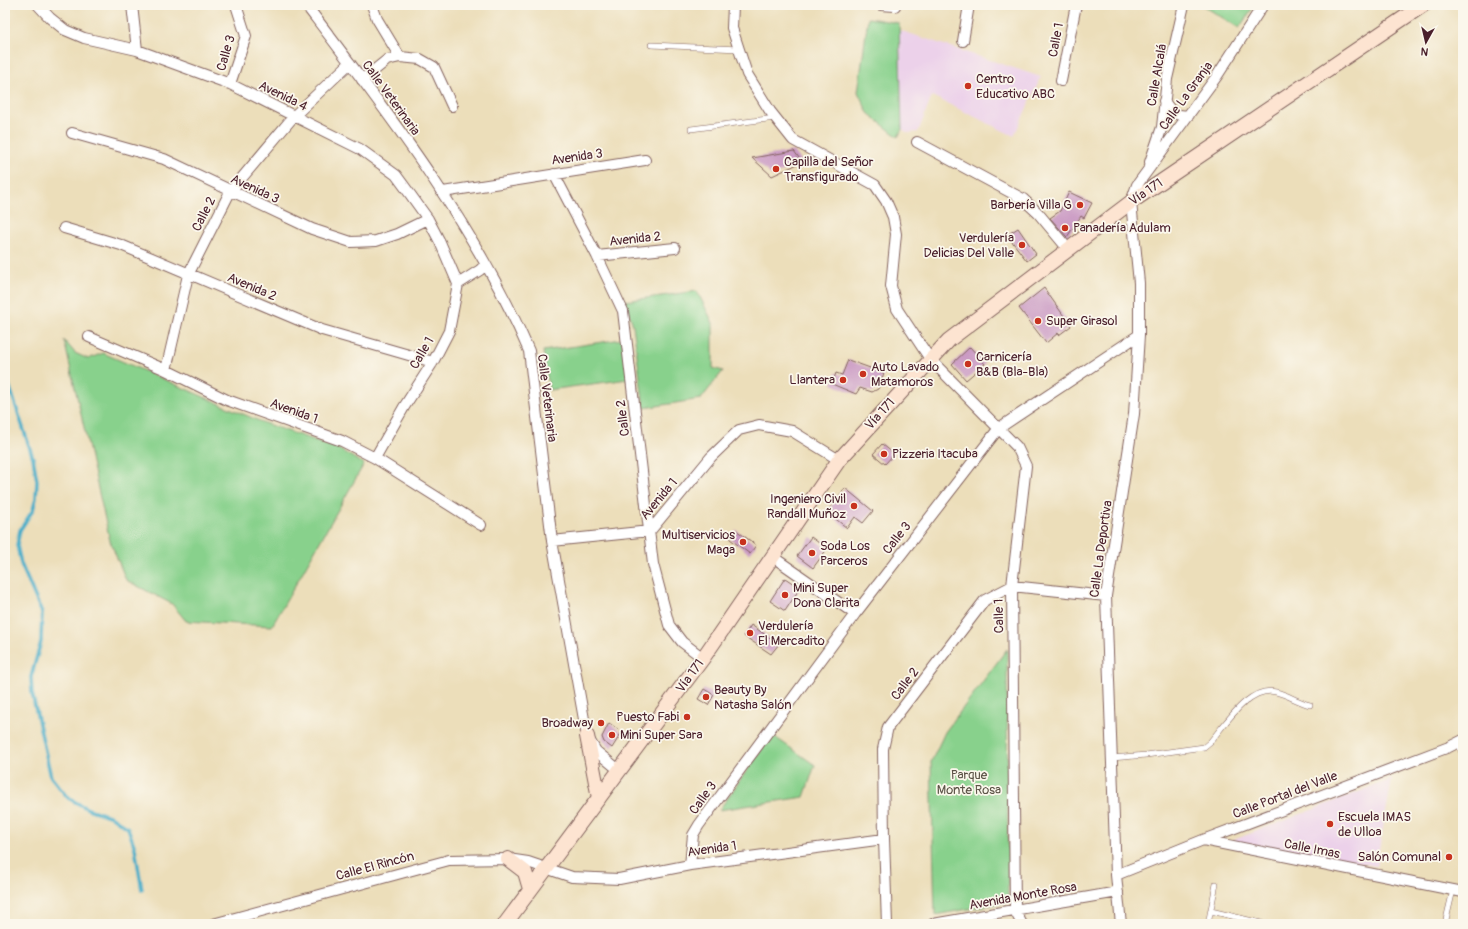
<svg xmlns="http://www.w3.org/2000/svg" width="1468" height="929" font-family="Pangolin,sans-serif">
  <style>
    .built { fill: #ecd1ea }
    .green { fill: #88d18c; stroke: #69785c }
    .lines { fill: none; stroke-linecap: round; stroke-linejoin: round }
    .stream { stroke: #4aaec9; stroke-width: 3.5 }
    .building { fill: #cb9bc4 }
    .service-casing { stroke: #83625d; stroke-width: 6 }
    .minor-casing { stroke: #83625d; stroke-width: 12 }
    .secondary-casing { stroke: #83625d; stroke-width: 16 }
    .service { stroke: #fff; stroke-width: 5 }
    .minor { stroke: #fff; stroke-width: 10 }
    .secondary { stroke: #fde4d1; stroke-width: 14 }
    .poi-dot { fill: #c8321e; stroke: #fbf7ec; stroke-width: 1.5 }
    .labels { text-anchor: middle; dominant-baseline: central; stroke-width: 3.5; stroke-linejoin: round; paint-order: stroke }
    .street-label { font-size: 13px; fill: #4a1f2b; stroke: #fbf7ec }
    .poi-label { font-size: 13px; fill: #4a1f2b; stroke: #fbf7ec; text-anchor: start }
    .park-label { font-size: 13px; fill: #5d5448; stroke: #fbf7ec }
  </style>
  <rect width="100%" height="100%" fill="#fbf7ec"/>
  <filter id="ink" filterUnits="userSpaceOnUse"><feTurbulence type="fractalNoise" baseFrequency=".025" numOctaves="2"/><feDisplacementMap in="SourceGraphic" scale="8" xChannelSelector="R" yChannelSelector="G"/><feConvolveMatrix kernelMatrix="1 2 1 2 8 2 1 2 1" color-interpolation-filters="sRGB"/></filter>
  <filter id="wash" filterUnits="userSpaceOnUse"><feTurbulence type="fractalNoise" baseFrequency=".012" numOctaves="4" result="noise"/><feDisplacementMap in="SourceGraphic" scale="16" xChannelSelector="R" yChannelSelector="G"/><feGaussianBlur stdDeviation="0.9" result="paint"/><feColorMatrix in="noise" values="0 0 0 0 0 0 0 0 0 0 0 0 0 0 0 0 0 1.4 0 .05"/><feComposite in="paint" operator="in"/></filter>
  <g filter="url(#wash)">
    <rect width="100%" height="100%" fill="#ecdeba"/>
    <path class="built" d="M899 30 1041 77 1014 136 932 96 918 132 908 133 902 129 899 121Z
      M1392 779 1376 866 1231 841Z"/>
    <path class="green" d="M1202 5H1255L1239 28Z
      M868 18 899 23 902 129 898 137 868 113 858 92Z
      M697 291 713 323V368L723 371 701 399 644 408 633 325 625 301Z
      M622 339 628 379 549 390 543 351Z
      M64 340 75 353 88 359 103 353 264 423 337 448 364 464 272 626 186 621 172 604 126 580 110 541Z
      M1007 649 1008 902 935 915 931 762 945 732Z
      M772 735 815 765 804 797 719 810Z"/>
    <g class="lines">
      <path class="stream" d="M5 373 33 458 37 481 36 498 33 510 20 530 17 545 21 564 42 613 41 642 31 677 32 693 51 777 68 798 88 809 112 817 128 828 135 848 142 890"/>
    </g>
    <g id="blocks">
      <path class="building" d="M794 151 802 162 772 176 752 158Z
        M1069 192 1092 203 1084 218 1081 216 1067 237 1050 218 1060 211Z
        M1018 228 1036 254 1027 261 1007 235Z
        M1044 288 1071 326 1059 335 1058 333 1046 343 1019 308Z
        M970 347 985 364 966 380 952 364Z
        M848 360 884 373 878 389 872 392 860 388 856 394 832 384 836 373 842 375Z
        M882 444 894 454 885 464 873 454Z
        M845 488 873 511 863 523 855 517 847 528 827 512Z
        M736 530 756 545 750 554 730 539Z
        M811 537 827 549 813 568 797 556Z
        M785 578 800 588 785 611 770 601Z
        M751 625 779 644 771 654 744 636Z
        M704 689 714 695 708 705 698 699Z
        M609 723 622 732 612 748 604 742 602 737Z"/>
    </g>
  </g>
  <g filter="url(#ink)">
    <use href="#blocks" fill-opacity="0" stroke="#83625d" stroke-width="1"/>
    <g class="lines">
      <g class="service-casing">
        <path id="service" d="M651 45 739 49
          M691 129 775 118
          M1458 743 1463 755
          M1112 758 1146 755 1204 747 1210 742C1225 725 1249 685 1276 692 1288 695 1298 702 1310 705
          M1211 911 1261 923
          M1208 924 1216 884
          M1445 924 1453 890"/>
      </g>
      <g class="minor-casing">
        <path id="minor" d="M38 5 50 18 65 30 84 38 137 50 230 84 360 149 396 175 410 194 428 219 440 242 458 284
          M132 5 137 50
          M306 5C388 113 475 225 529 351L552 541 587 736 596 751 620 771
          M372 5 377 19 400 57
          M733 5 732 28 747 74 770 111 793 140 875 185 886 201 893 217 896 234 891 286 897 309 930 359 1017 447 1026 466 1012 586 1015 911 1022 924
          M881 5 895 6
          M963 41 969 5
          M362 80 387 60 400 57 420 59 434 67 452 106
          M1061 81 1076 5
          M230 84 246 36 236 5
          M1164 101C1171 112 1176 117 1189 115
          M72 133 164 159 312 229 351 242 376 241 397 234 428 219
          M917 142 1023 199 1038 213 1068 249
          M1150 162 1162 127 1167 79 1184 5
          M554 174 597 256 623 311 653 564 669 625 682 642 703 658
          M443 192 645 160
          M64 228 121 245 322 330 433 362
          M597 256 675 248
          M89 337 166 370 227 400 342 441 375 458 481 525
          M166 370 188 275 230 192 294 116 350 63
          M375 458 404 407 433 362 449 331 458 284 480 270 485 265
          M552 541 650 531 711 457 739 430 759 425 792 431 839 460
          M773 557 855 614
          M1203 840 1463 892
          M690 865 693 835 699 825 855 614 999 428 1139 335
          M1116 875 1203 840 1449 747 1463 740
          M213 924 449 860 508 859 528 862 572 877 619 879 690 865 884 839
          M887 924 884 839 883 749 888 727 985 600 1012 586 1106 596
          M933 924 1118 892
          M1121 924 1116 875 1106 596 1134 414 1139 335V283L1131 202 1137 185 1217 76 1263 5"/>
      </g>
      <g class="secondary-casing">
        <path id="secondary" d="M587 736 599 798
          M508 859 525 872 530 889
          M505 924 703 658 839 460 949 340 1131 202 1423 5"/>
      </g>
      <use href="#service" class="service"/>
      <use href="#minor" class="minor"/>
      <use href="#secondary" class="secondary"/>
    </g>
  </g>
  <g class="poi-dot">
    <circle cx="968" cy="86" r="4"/>
    <circle cx="776" cy="169" r="4"/>
    <circle cx="1080" cy="205" r="4"/>
    <circle cx="1065" cy="228" r="4"/>
    <circle cx="1022" cy="245" r="4"/>
    <circle cx="1038" cy="321" r="4"/>
    <circle cx="968" cy="364" r="4"/>
    <circle cx="863" cy="374" r="4"/>
    <circle cx="843" cy="380" r="4"/>
    <circle cx="884" cy="454" r="4"/>
    <circle cx="854" cy="506" r="4"/>
    <circle cx="743" cy="542" r="4"/>
    <circle cx="812" cy="553" r="4"/>
    <circle cx="785" cy="595" r="4"/>
    <circle cx="750" cy="633" r="4"/>
    <circle cx="706" cy="697" r="4"/>
    <circle cx="687" cy="717" r="4"/>
    <circle cx="601" cy="723" r="4"/>
    <circle cx="612" cy="735" r="4"/>
    <circle cx="1330" cy="824" r="4"/>
    <circle cx="1449" cy="857" r="4"/>
  </g>
  <g class="labels">
    <g class="street-label">
      <text transform="translate(1056 40) rotate(-79)">Calle 1</text>
      <text transform="translate(226 53) rotate(-74)">Calle 3</text>
      <text transform="translate(1157 75) rotate(-80)">Calle Alcalá</text>
      <text transform="translate(283 96) rotate(26)">Avenida 4</text>
      <text transform="translate(1186 96) rotate(-54)">Calle La Granja</text>
      <text transform="translate(391 98) rotate(54)">Calle Veterinaria</text>
      <text transform="translate(577 157) rotate(-8)">Avenida 3</text>
      <text transform="translate(255 189) rotate(25)">Avenida 3</text>
      <text transform="translate(1146 192) rotate(-34)">Vía 171</text>
      <text transform="translate(204 214) rotate(-63)">Calle 2</text>
      <text transform="translate(635 239) rotate(-6)">Avenida 2</text>
      <text transform="translate(252 287) rotate(23)">Avenida 2</text>
      <text transform="translate(422 353) rotate(-60)">Calle 1</text>
      <text transform="translate(547 398) rotate(83)">Calle Veterinaria</text>
      <text transform="translate(294 411) rotate(20)">Avenida 1</text>
      <text transform="translate(880 414) rotate(-48)">Vía 171</text>
      <text transform="translate(623 418) rotate(-97)">Calle 2</text>
      <text transform="translate(659 499) rotate(-50)">Avenida 1</text>
      <text transform="translate(897 538) rotate(-52)">Calle 3</text>
      <text transform="translate(1101 549) rotate(-82)">Calle La Deportiva</text>
      <text transform="translate(999 616) rotate(-91)">Calle 1</text>
      <text transform="translate(690 676) rotate(-54)">Vía 171</text>
      <text transform="translate(905 684) rotate(-53)">Calle 2</text>
      <text transform="translate(1285 795) rotate(-21)">Calle Portal del Valle</text>
      <text transform="translate(703 798) rotate(-54)">Calle 3</text>
      <text transform="translate(712 849) rotate(-8)">Avenida 1</text>
      <text transform="translate(1312 849) rotate(11)">Calle Imas</text>
      <text transform="translate(375 866) rotate(-15)">Calle El Rincón</text>
      <text transform="translate(1023 896) rotate(-10)">Avenida Monte Rosa</text>
    </g>
    <g class="poi-label">
      <text x="976" y="79">Centro<tspan x="976" dy="15">Educativo ABC</tspan></text>
      <text x="784" y="162">Capilla del Señor<tspan x="784" dy="15">Transfigurado</tspan></text>
      <text x="1072" y="205" text-anchor="end">Barbería Villa G</text>
      <text x="1073" y="228">Panadería Adulam</text>
      <text x="1014" y="238" text-anchor="end">Verdulería<tspan x="1014" dy="15">Delicias Del Valle</tspan></text>
      <text x="1046" y="321">Super Girasol</text>
      <text x="976" y="357">Carnicería<tspan x="976" dy="15">B&amp;B (Bla-Bla)</tspan></text>
      <text x="871" y="367">Auto Lavado<tspan x="871" dy="15">Matamoros</tspan></text>
      <text x="835" y="380" text-anchor="end">Llantera</text>
      <text x="892" y="454">Pizzeria Itacuba</text>
      <text x="846" y="499" text-anchor="end">Ingeniero Civil<tspan x="846" dy="15">Randall Muñoz</tspan></text>
      <text x="735" y="535" text-anchor="end">Multiservicios<tspan x="735" dy="15">Maga</tspan></text>
      <text x="820" y="546">Soda Los<tspan x="820" dy="15">Parceros</tspan></text>
      <text x="793" y="588">Mini Super<tspan x="793" dy="15">Dona Clarita</tspan></text>
      <text x="758" y="626">Verdulería<tspan x="758" dy="15">El Mercadito</tspan></text>
      <text x="714" y="690">Beauty By<tspan x="714" dy="15">Natasha Salón</tspan></text>
      <text x="679" y="717" text-anchor="end">Puesto Fabi</text>
      <text x="593" y="723" text-anchor="end">Broadway</text>
      <text x="620" y="735">Mini Super Sara</text>
      <text x="1338" y="817">Escuela IMAS<tspan x="1338" dy="15">de Ulloa</tspan></text>
      <text x="1441" y="857" text-anchor="end">Salón Comunal</text>
    </g>
    <g class="park-label">
      <text x="969" y="775">Parque<tspan x="969" dy="15">Monte Rosa</tspan></text>
    </g>
  </g>
  <rect width="1468" height="929" fill="none" stroke="#fbf7ec" stroke-width="20"/>
  <g transform="translate(1426 42) rotate(188)" stroke="#fbf7ec" stroke-width="3" paint-order="stroke">
  <path d="M0-3L7 15L0 10L-7 15Z" fill="#4a1f2b"/>
  <text y="-6" font-size="11" font-weight="bold" text-anchor="middle" fill="#4a1f2b">N</text>
  </g>
</svg>
